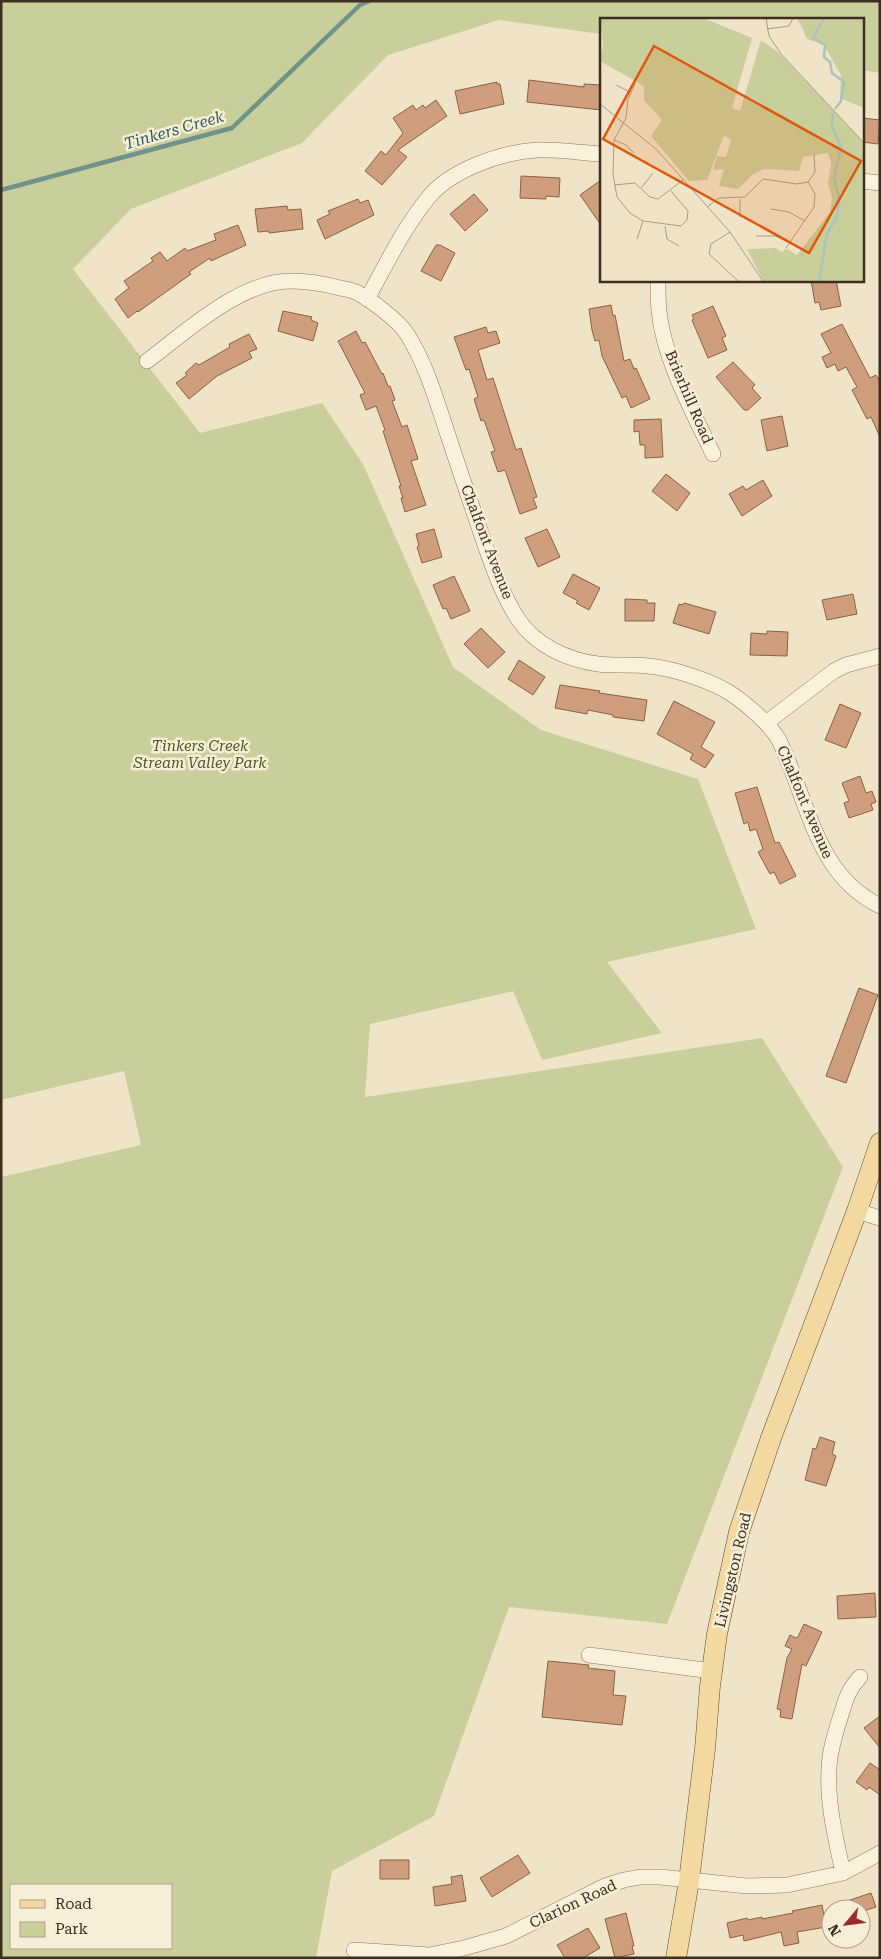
<svg xmlns="http://www.w3.org/2000/svg" width="881" height="1959" font-family="'Roboto Serif',serif">
  <style>
    .green { fill: #c9cf9b; fill-rule: evenodd }
    .lines { fill: none; stroke-linecap: round; stroke-linejoin: round }
    .stream { stroke: #6f938a; stroke-width: 4.5 }
    .building { fill: #cf9f7d; stroke: #8d5f41 }
    .minor-casing { stroke: #8d765c; stroke-width: 16 }
    .major-casing { stroke: #5b4430; stroke-width: 21 }
    .minor { stroke: #faf1dc; stroke-width: 15 }
    .major { stroke: #f3d9a0; stroke-width: 20 }
    .labels { text-anchor: middle; dominant-baseline: central; stroke-width: 5; stroke-linejoin: round; paint-order: stroke }
    .street-label { font-size: 15px; fill: #3d2e20; stroke: #f7eed8 }
    .park-label { font-size: 15px; font-style: italic; fill: #4d5a26; stroke: #f7eed8 }
    .water-label { font-size: 16px; font-style: italic; fill: #2f5d5a; stroke: #f7eed8 }
    .inset-river { fill: none; stroke: #a9c4bc; stroke-width: 2.5 }
    .inset-road { fill: none; stroke: #a89b85; stroke-width: 1 }
    .view { fill: #df570d; fill-opacity: 0.15; stroke: #df570d; stroke-width: 2.5 }
    .inset-edge { fill: none; stroke: #3d2e20; stroke-width: 2.5 }
  </style>
  <rect width="100%" height="100%" fill="#f0e4c8"/>
  <path class="green" d="M1 1H880V73L862 70V19H601V34L499 20 388 55 302 143 131 209 73 269 200 433 322 403 363 464 453 667 541 730 698 779 756 929 607 962 662 1033 542 1060 513 991 370 1024 365 1097 762 1038 843 1167 667 1624 509 1607 434 1816 332 1871 316 1958H1V1177L141 1145 124 1071 1 1100ZM11 1885H171V1948H11Z"/>
  <g class="lines">
    <path class="stream" d="M1 190 232 128 360 5 369 1"/>
  </g>
  <path class="building" d="M529 80 584 87V84L601 85V110L527 102Z
    M497 82V84H500L504 104 460 114 455 91Z
    M436 100 447 116 398 150 407 157 382 185 365 171 381 151 386 155 403 133 393 118 413 105 416 110 423 105 425 108Z
    M862 118 880 120 878 144 862 142Z
    M521 176 560 178 559 197 546 196V199L520 198Z
    M601 180V225L580 195Z
    M474 194 488 210 465 231 450 214Z
    M358 199 360 203 368 200 374 215 325 239 317 220 330 214 328 211Z
    M287 206 288 210 301 209 303 229 269 233V231L258 232 255 209Z
    M238 225 246 245 211 261 210 258 189 272 191 274 138 312 137 311 128 318 115 299 129 288 124 281 153 261 151 258 160 252 167 261 185 248 187 251 216 240 214 234Z
    M436 245H440L455 253 441 281 421 271Z
    M811 280H836L841 306 821 310 819 302 815 303Z
    M611 305 613 316 615 315 624 361 630 359 634 369 636 368 650 399 631 408 626 396 622 398 602 356 599 340 595 341 592 330 589 309Z
    M713 306 726 336 722 338 727 350 708 358 692 320 694 319 692 315Z
    M283 311 312 317 311 320 318 323 313 341 278 331Z
    M842 324 870 378 876 375 880 382V437L871 417 867 419 852 390 857 387 846 367 838 371 835 364 827 368 822 357 831 353 821 334Z
    M486 327 488 333 496 331 500 343 478 350 487 380 493 378 516 450 521 448 537 497 533 498 537 508 520 514 505 470 498 472 491 452 495 451 484 420 481 421 474 399 478 397 469 369 466 370 454 337Z
    M356 331 362 343 365 342 382 374 383 373 388 386H390L395 400 392 401 402 427 407 425 418 459 411 461 426 505 405 512 401 498H403L399 486H401L383 431 385 430 376 406 366 410 360 395 365 393 338 341Z
    M249 334 257 349 249 352 252 358 217 376 189 399 176 383 187 375 185 373 196 363 199 365 230 347 229 344Z
    M733 362 755 385 752 388 761 398 748 410H744L716 377Z
    M782 416 788 446 767 451 761 420Z
    M661 419 663 457 645 458V445H640L639 431 634 432V420Z
    M666 474 690 493 677 511 652 491Z
    M763 480 772 496 742 516 729 494 743 486 746 490Z
    M434 529 442 557 422 563 417 547 419 546 416 534Z
    M547 529 560 557 538 567 525 538Z
    M573 574 600 588 589 610 576 603 578 601 563 593Z
    M454 576 470 611 451 619 446 608 443 609 433 585Z
    M853 594 857 614 827 620 822 600Z
    M625 599 647 600V603H655L654 621H625Z
    M684 603 716 612 709 634 673 623 679 604 683 605Z
    M481 628 505 652 488 668 464 644Z
    M767 631 788 632 787 656 750 655 751 633 767 634Z
    M519 660 545 677 533 695 508 679Z
    M560 685 600 691 599 693 647 700 644 721 613 717V715L588 710 587 714 555 708Z
    M674 701 715 722 701 747 714 755 705 768 690 759 693 754 657 734Z
    M840 704 861 713 846 748 825 740Z
    M860 776 866 793 872 791 876 802 871 804 873 810 849 818 844 803 849 801 842 783Z
    M757 787 775 843 779 842 796 876 780 884 774 872 770 874 758 852 763 849 756 829 750 831 748 822 744 824 735 793Z
    M859 988 878 995 846 1083 826 1076Z
    M820 1437 835 1442 832 1454 836 1456 826 1486 805 1480 813 1448 816 1449Z
    M875 1593 876 1617 838 1619 837 1596Z
    M804 1624 822 1632 806 1666 802 1664 792 1719 780 1717 781 1710 777 1709 787 1658 792 1649 785 1646 790 1635 796 1638 798 1637Z
    M548 1661 589 1665 588 1668 615 1671 613 1695 626 1696 622 1725 542 1717Z
    M880 1716V1748L864 1728Z
    M870 1763 880 1770V1795L869 1787 867 1790 856 1782Z
    M518 1855 530 1873 492 1897 480 1878Z
    M380 1860H409V1879H380Z
    M462 1875 466 1901 435 1906 433 1887 452 1884 451 1877Z
    M871 1893 876 1907 861 1912V1909H829V1907Z
    M822 1905 826 1927 797 1932 799 1943 784 1946 781 1932 744 1941 743 1935 730 1938 727 1923 747 1918 748 1920 762 1917V1919L793 1913 792 1911Z
    M626 1913 634 1946H632L634 1954 615 1958 605 1919Z
    M588 1928 600 1948 583 1958H565L557 1945Z"/>
  <g class="lines">
    <g class="minor-casing">
      <path id="minor" d="M862 181 880 183
        M658 280C658 290 658 301 659 311 664 360 692 410 713 454
        M367 299C386 265 403 229 428 198 450 170 502 152 537 150 554 149 583 153 601 154
        M147 361C186 332 240 281 291 281 307 281 325 284 340 288 345 289 351 290 356 292 370 299 399 321 407 334 426 364 436 399 447 432 459 469 472 506 484 542 493 568 503 596 518 619 535 645 567 660 598 664 614 666 631 664 648 666 673 668 716 682 736 697 752 709 769 723 779 740 783 748 786 757 790 766 812 820 823 878 880 906
        M766 723 834 671 846 665 880 656
        M857 1211 880 1218
        M589 1655 712 1671
        M843 1873C836 1839 827 1805 829 1770 829 1753 835 1734 840 1718 846 1700 847 1691 860 1677
        M354 1950 429 1955 464 1948 506 1936 605 1886 624 1880 640 1877H660L747 1886 787 1885 843 1873 880 1853"/>
    </g>
    <g class="major-casing">
      <path id="major" d="M676 1958 689 1881 705 1749 710 1686 717 1634 739 1532 771 1438 857 1211 880 1143"/>
    </g>
    <use href="#minor" class="minor"/>
    <use href="#major" class="major"/>
  </g>
  <g class="labels">
    <g class="street-label">
      <text transform="translate(689 397) rotate(67)">Brierhill Road</text>
      <text transform="translate(487 542) rotate(69)">Chalfont Avenue</text>
      <text transform="translate(805 802) rotate(67)">Chalfont Avenue</text>
      <text transform="translate(733 1570) rotate(-77)">Livingston Road</text>
      <text transform="translate(573 1904) rotate(-25)">Clarion Road</text>
    </g>
    <g class="park-label">
      <text x="200" y="746">Tinkers Creek<tspan x="200" dy="17">Stream Valley Park</tspan></text>
    </g>
    <g class="water-label">
      <text transform="translate(174 130) rotate(-16)">Tinkers Creek</text>
    </g>
  </g>
  <g transform="translate(600 18)">
    <rect width="264" height="264" fill="#f0e4c8"/>
    <path d="M0 0H103L152 20 132 90 140 93 161 22 178 34 264 125V263H163L147 231 176 230 182 234 186 230 197 237 230 194 232 180 228 166 231 144 228 135 203 139 199 153 164 151 152 157 138 171 119 168 124 151 113 152 117 138 126 139 131 122 124 117 107 162 89 163 51 118 62 102 44 82V68L0 43 3 26ZM197 0H264V90L240 80 241 57 223 26 207 21Z" fill="#c9cf9b"/>
    <path class="inset-river" d="M224 0 213 20 225 27 224 39 230 44 232 55 244 64 241 83 235 91M219 263 227 216 237 198 239 180 234 160 241 129 232 109 233 95"/>
    <path class="inset-road" d="M166 0 169 18 181 36 264 125M167 11 189 8 193 0M35 66 28 81 26 100 14 122 13 156 17 179 30 195 43 203 81 208 87 202 88 193 71 173M16 67 30 74M0 86 56 131 130 214 163 263M14 122 26 127 34 135M14 167 35 165 50 179 58 181 83 162M42 169 53 155M107 189 119 180 145 179 163 161 197 166 208 164 215 154 214 137M171 191 189 194 205 203M140 199V181M65 208 67 221 79 228M130 214 111 226 109 236 138 263M156 218H176L190 225M37 221 43 203M186 230 214 189 215 176 208 164"/>
    <path class="view" d="M54 28 261 143 209 235 3 121Z"/>
    <rect width="264" height="264" class="inset-edge"/>
  </g>
  <rect width="881" height="1959" fill="none" stroke="#3d2e20" stroke-width="5"/>
  <rect x="10" y="1884" width="162" height="65" fill="#f7eed8" stroke="#ada18e"/>
  <rect x="20" y="1900" width="25" height="8" fill="#f3d9a0" stroke="#ada18e"/>
  <text x="55" y="1909" font-size="15" fill="#3d2e20">Road</text>
  <rect x="20" y="1922" width="25" height="15" fill="#c9cf9b" stroke="#ada18e"/>
  <text x="55" y="1934" font-size="15" fill="#3d2e20">Park</text>
  <g transform="translate(846 1924) rotate(241)"><circle r="24" fill="#f7eed8" stroke="#ada18e"/>
  <path d="M0-4L9 19L0 12L-9 19Z" fill="#9e2a2b"/>
  <text y="-8" font-size="14" font-weight="bold" text-anchor="middle" fill="#3d2e20">N</text>
  </g>
</svg>
